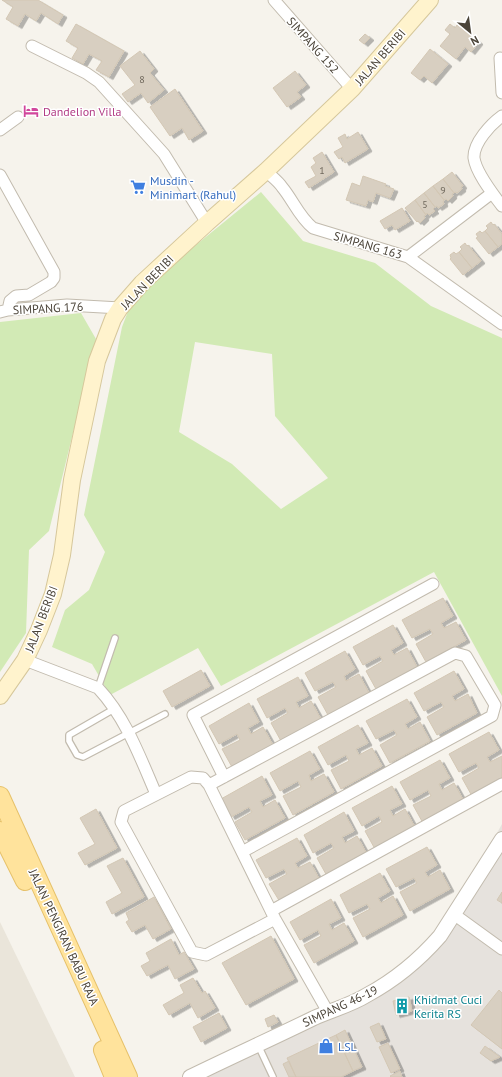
<svg xmlns="http://www.w3.org/2000/svg" width="502" height="1077" font-family="'PT Sans',sans-serif">
  <style>
    .residential { fill: #eae5da }
    .industrial { fill: #e6e2dd }
    .green { fill: #d2eab5; fill-rule: evenodd }
    .building { fill: #d8cfc1; stroke: #d3c7b4; filter: url(#shadow) }
    .lines { fill: none; stroke-linecap: round; stroke-linejoin: round }
    .service-casing { stroke: #c2bbae; stroke-width: 8 }
    .minor-casing { stroke: #c2bbae; stroke-width: 13 }
    .tertiary-casing { stroke: #c2bbae; stroke-width: 16 }
    .secondary-casing { stroke: #d6c79b; stroke-width: 18 }
    .primary-casing { stroke: #e6c16a; stroke-width: 20 }
    .service { stroke: #fff; stroke-width: 5.5 }
    .minor { stroke: #fff; stroke-width: 11 }
    .tertiary { stroke: #fff; stroke-width: 14 }
    .secondary { stroke: #fff3cd; stroke-width: 16 }
    .primary { stroke: #ffe39c; stroke-width: 18 }
    .labels { text-anchor: middle; dominant-baseline: central; stroke-width: 3; stroke-linejoin: round; paint-order: stroke }
    .number-label { font-size: 10px; fill: #6e675b }
    .street-label { font-size: 12px; fill: #4b4439; stroke: #fff }
    .hotel-label { font-size: 12px; fill: #b23c85; stroke: #fff; text-anchor: start }
    .shop-label { font-size: 12px; fill: #366cbe; stroke: #fff; text-anchor: start }
    .culture-label { font-size: 12px; fill: #0d838f; stroke: #fff; text-anchor: start }
  </style>
  <defs>
    <filter id="shadow"><feDropShadow dx="4" dy="2.5" stdDeviation="0" flood-color="#0004"/></filter>
  </defs>
  <rect width="100%" height="100%" fill="#f6f3ec"/>
  <path class="residential" d="M0 922 75 1077H0Z"/>
  <path class="industrial" d="M502 824V1077H206L354 995 396 969 438 930 465 891Z"/>
  <path class="green" d="M261 192 303 241 375 263 431 306 502 338V696L434 572 221 686 198 648 110 695 92 664 52 647 65 610 89 590 105 552 84 515 122 327 130 306 153 280ZM195 342 272 354 275 416 328 478 281 509 232 464 179 432Z
    M81 313 96 339 49 531 29 550 26 633 0 672V322Z"/>
  <path class="building" d="M2 0H38L63 15 58 24 41 13 36 21 25 14 18 26 6 19 13 7Z
    M76 24 124 51 109 77 96 70 102 61 89 54 83 64 72 58 78 48 66 41Z
    M450 24 455 28 457 25 479 42 471 52 465 47 456 59 440 46 450 34 445 30Z
    M365 34 370 38 364 44 359 40Z
    M430 49 448 64 432 83 424 76 420 80 411 73Z
    M140 51 154 69 150 73 164 90 148 103 141 93 128 102 122 94 135 85 120 66Z
    M295 71 306 85 297 92 301 97 287 107 273 88Z
    M175 89 203 131 189 140 182 128 170 136 150 107Z
    M358 132 368 149 345 163 342 157 339 159 334 152 343 147 338 138 345 134 347 139Z
    M322 152 334 172 309 188 305 182 316 176 311 167 316 163 313 158Z
    M452 172 463 186 461 187 462 189 457 193 455 192 454 193 443 179Z
    M363 176 386 184 385 186 394 189 390 198 376 193 373 202 368 200 366 206 346 200 352 183 360 186Z
    M443 179 454 193 452 194 453 196 448 201 446 199 444 200 433 186Z
    M433 186 444 200 443 202 444 204 438 208 437 206 435 207 424 193Z
    M424 193 435 207 433 209 435 211 429 215 427 213 426 215 415 200Z
    M415 200 426 215 424 216 425 218 420 223 418 221 417 222 405 208Z
    M402 208 410 221 395 230 392 225 385 229 380 221Z
    M491 222 493 225 494 224 502 234V244L498 247 485 231 488 228 486 226Z
    M480 231 482 233 485 231 498 247 489 254 476 238 478 237 476 234Z
    M465 243 467 246 468 245 481 261 472 268 459 252 462 249 460 247Z
    M454 252 456 254 459 252 472 268 463 275 450 259 451 258 450 255Z
    M443 598 453 616 441 623 444 628 456 622 466 640 426 662 416 644 433 634 430 629 412 638 402 620Z
    M393 625 403 643 391 650 394 655 407 648 417 667 376 689 366 671 383 661 380 656 363 665 353 647Z
    M345 651 355 669 344 676 346 681 359 674 369 693 328 715 318 697 336 687 333 682 315 691 305 673Z
    M201 670 210 686 172 707 163 691Z
    M454 671 464 689 452 696 455 701 468 694 477 713 437 735 427 717 444 707 441 702 424 711 414 693Z
    M298 677 308 696 296 702 299 708 311 701 321 719 281 741 271 723 288 713 285 708 267 718 257 699Z
    M407 699 417 717 405 724 408 729 420 722 430 741 390 763 380 745 397 735 394 730 376 739 366 721Z
    M249 703 259 722 248 728 251 734 263 727 273 745 232 767 222 749 240 740 237 734 219 744 209 726Z
    M358 725 368 743 356 749 359 755 372 748 382 766 341 789 331 770 349 761 346 755 328 765 318 747Z
    M489 732 499 750 487 757 490 762 502 756V779L472 796 462 778 479 768 476 763 459 772 449 754Z
    M310 751 320 769 309 775 311 781 324 774 334 792 293 815 283 796 301 787 298 781 280 791 270 773Z
    M440 760 450 778 439 784 442 790 454 783 464 801 423 823 413 805 431 796 428 790 410 800 400 782Z
    M262 776 272 795 260 801 263 807 275 800 285 818 245 840 235 822 252 812 249 807 231 817 221 799Z
    M392 786 402 804 390 810 393 816 405 809 415 827 375 849 365 831 382 822 379 816 362 826 352 808Z
    M96 809 117 848 85 865 78 853 95 844 80 818Z
    M344 812 354 831 342 837 345 843 357 836 367 854 327 876 317 858 334 848 331 843 313 853 304 835Z
    M297 838 307 856 295 863 298 868 310 862 320 880 280 902 269 884 287 874 284 869 266 878 256 860Z
    M427 847 437 865 425 872 428 877 440 870 450 889 410 911 400 892 417 883 414 878 396 887 386 869Z
    M123 858 144 897 112 914 106 902 122 893 107 866Z
    M380 873 390 891 378 898 381 903 393 896 403 915 363 937 353 918 370 909 367 904 349 913 340 895Z
    M502 892V903L497 900Z
    M154 897 171 929 153 939 145 925 132 932 126 922 129 920 126 913Z
    M331 899 341 918 329 924 332 930 344 923 354 941 314 963 304 945 321 936 318 930 300 940 290 922Z
    M271 936 294 979 246 1005 222 963Z
    M171 939 179 955 184 952 194 969 175 979 168 965 147 976 141 966 150 961 146 953Z
    M193 978 202 993 205 991 215 1008 198 1018 190 1003 169 1015 163 1005 184 993 180 985Z
    M499 990 502 993V1049L471 1025Z
    M409 997 412 1011 396 1015 393 1001Z
    M219 1013 227 1028 201 1042 193 1027Z
    M274 1015 278 1022 268 1027 265 1019Z
    M379 1023 386 1039 377 1042 370 1027Z
    M345 1030 362 1067 353 1071 336 1035Z
    M336 1035 353 1071 341 1077H296L287 1058Z
    M388 1043 400 1069 391 1073 379 1047Z
    M485 1046 500 1057 491 1061 480 1053Z
    M289 1061 296 1077H289L283 1064Z
    M400 1071 402 1077H391L390 1076Z"/>
  <g class="lines">
    <g class="service-casing">
      <path id="service" d="M98 688 115 638
        M114 709 69 735V741L77 755 83 757 165 714
        M258 1045 273 1077"/>
    </g>
    <g class="minor-casing">
      <path id="minor" d="M274 0 352 89
        M32 46 86 73 99 82 164 154 207 223
        M500 58 502 93
        M502 116C491 124 473 143 474 158 476 173 493 194 502 206
        M0 130 18 117
        M266 171C271 176 278 181 282 187 293 200 299 217 313 228L408 257 502 324
        M0 175 54 272V278L51 282 29 295 16 296 10 301 8 310
        M408 257 492 193
        M0 312 8 310 67 305 120 308
        M25 660 98 688C126 718 140 757 156 794
        M224 777 193 715 433 584
        M209 785 455 653 466 656 495 705 492 716 242 852
        M271 911 502 784
        M455 915 502 949
        M275 919 206 955 192 952 121 822 124 811 191 777 203 778 209 785 275 919 328 1012"/>
    </g>
    <g class="tertiary-casing">
      <path id="tertiary" d="M190 1077C231 1057 273 1038 314 1018 332 1010 351 1005 367 995 395 980 419 960 440 936L502 839"/>
    </g>
    <g class="secondary-casing">
      <path id="secondary" d="M0 696 25 660 39 630 53 594 62 555 72 480 97 361 113 319 120 308 142 283 207 223 266 171 352 89 430 0"/>
    </g>
    <g class="primary-casing">
      <path id="primary" d="M0 796 128 1077
        M0 831 25 881
        M103 1050 114 1077"/>
    </g>
    <use href="#service" class="service"/>
    <use href="#minor" class="minor"/>
    <use href="#tertiary" class="tertiary"/>
    <use href="#secondary" class="secondary"/>
    <use href="#primary" class="primary"/>
  </g>
  <defs>
    <g id="hotel-bare" transform="scale(1.2)"><path d="M-6-4.5h1.5V1H6V5H4.5V3h-9V5H-6ZM-4 0a1.8 1.8 0 1 1 3.6 0ZM.5 0V-2.5h3Q6-2.5 6 0Z" fill="#d1479c" stroke="#fff" stroke-width="2.5" paint-order="stroke"/></g>
    <g id="supermarket-bare" transform="scale(1.2)"><path d="M-6-5.5h2.5l.6 2H6L4.5 2H-2.5L-4.4-4H-6ZM-1.5 3.2a1.3 1.3 0 1 0 .1 0ZM3 3.2a1.3 1.3 0 1 0 .1 0Z" fill="#3f7fe0" stroke="#fff" stroke-width="2.5" paint-order="stroke"/></g>
    <g id="building-bare" transform="scale(1.2)"><path d="M-4-6H4V6H1V3H-1V6H-4ZM-2.5-4.3h1.7v1.8h-1.7ZM.8-4.3h1.7v1.8H.8ZM-2.5-1h1.7V.8h-1.7ZM.8-1h1.7V.8H.8Z" fill="#0f9aa8" stroke="#fff" stroke-width="2.5" paint-order="stroke"/></g>
    <g id="shop-bare" transform="scale(1.2)"><path d="M-5-2.5h2.3a2.7 3.5 0 0 1 5.4 0H5L5.5 6h-11ZM-1.5-2.5h3a1.5 2.3 0 0 0-3 0Z" fill="#3f7fe0" stroke="#fff" stroke-width="2.5" paint-order="stroke"/></g>
  </defs>
  <g fill-rule="evenodd">
    <use href="#hotel-bare" x="31" y="111"/>
    <use href="#supermarket-bare" x="138" y="187"/>
    <use href="#building-bare" x="402" y="1006"/>
    <use href="#shop-bare" x="326" y="1046"/>
  </g>
  <g class="labels">
    <g class="number-label">
      <text x="142" y="79">8</text>
      <text x="322" y="170">1</text>
      <text x="443" y="190">9</text>
      <text x="425" y="204">5</text>
    </g>
    <g class="street-label">
      <text transform="translate(313 45) rotate(48)">SIMPANG 152</text>
      <text transform="translate(380 57) rotate(-49)">JALAN BERIBI</text>
      <text transform="translate(368 245) rotate(16)">SIMPANG 163</text>
      <text transform="translate(147 282) rotate(-46)">JALAN BERIBI</text>
      <text transform="translate(48 308) rotate(-3)">SIMPANG 176</text>
      <text transform="translate(41 619) rotate(-69)">JALAN BERIBI</text>
      <text transform="translate(64 937) rotate(65)">JALAN PENGIRAN BABU RAJA</text>
      <text transform="translate(340 1006) rotate(-25)">SIMPANG 46-19</text>
    </g>
    <g class="hotel-label">
      <text x="43" y="111">Dandelion Villa</text>
    </g>
    <g class="shop-label">
      <text x="150" y="180">Musdin -<tspan x="150" dy="14">Minimart (Rahul)</tspan></text>
      <text x="338" y="1046">LSL</text>
    </g>
    <g class="culture-label">
      <text x="414" y="999">Khidmat Cuci<tspan x="414" dy="14">Kerita RS</tspan></text>
    </g>
  </g>
  <g transform="translate(470 32) rotate(151)" stroke="#ffffff" stroke-width="3" paint-order="stroke">
  <path d="M0-3L7 15L0 10L-7 15Z" fill="#4b4439"/>
  <text y="-6" font-size="11" font-weight="bold" text-anchor="middle" fill="#4b4439">N</text>
  </g>
</svg>
